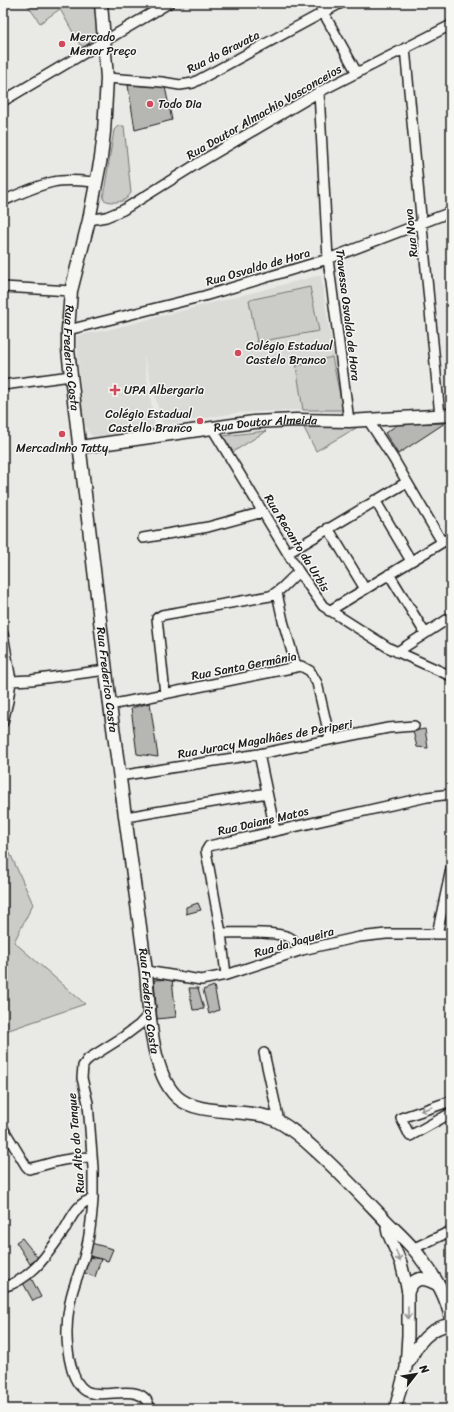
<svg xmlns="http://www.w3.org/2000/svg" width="454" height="1412" font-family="Sriracha,sans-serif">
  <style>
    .built { fill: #dadad6 }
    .green { fill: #cbcbc7; stroke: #747472 }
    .building { fill: #b6b6b3; stroke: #1c1c1c }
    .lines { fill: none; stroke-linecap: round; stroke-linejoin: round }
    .minor-casing { stroke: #1c1c1c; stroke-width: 12 }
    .tertiary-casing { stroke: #1c1c1c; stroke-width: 14 }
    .secondary-casing { stroke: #1c1c1c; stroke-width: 15 }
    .minor { stroke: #f6f6f2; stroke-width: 9 }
    .tertiary { stroke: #f6f6f2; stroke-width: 11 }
    .secondary { stroke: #f6f6f2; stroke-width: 12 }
    .oneway { stroke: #949492 }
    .poi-dot { fill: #d1495b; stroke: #f6f6f2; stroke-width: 1.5 }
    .labels { text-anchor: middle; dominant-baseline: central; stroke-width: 3; stroke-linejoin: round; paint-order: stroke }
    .poi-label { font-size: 12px; fill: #1c1c1c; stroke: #f6f6f2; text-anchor: start }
    .street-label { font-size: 12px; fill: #1c1c1c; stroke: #f6f6f2 }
  </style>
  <rect width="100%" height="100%" fill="#e9e9e5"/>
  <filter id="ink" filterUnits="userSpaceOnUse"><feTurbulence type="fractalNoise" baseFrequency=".025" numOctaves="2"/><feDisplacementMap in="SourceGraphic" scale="8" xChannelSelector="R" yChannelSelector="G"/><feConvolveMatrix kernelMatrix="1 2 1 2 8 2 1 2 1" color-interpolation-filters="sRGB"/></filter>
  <g filter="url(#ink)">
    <path class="built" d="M321 275 329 329 345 413 293 410 236 413 163 425 143 353 155 428 96 437 91 435 88 432 84 422 78 358 77 336 111 329Z"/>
    <path class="green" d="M26 3H94L98 33 85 47 80 45 60 9 40 23Z
      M118 126H124L131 193C129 195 127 199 124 200 119 203 108 203 103 199L114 130Z
      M310 287 319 331 257 342 249 300Z
      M332 357 343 410H303L296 366Z
      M363 424 316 451 304 428Z
      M266 431 233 452 223 436Z
      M3 838 33 904 14 942 85 1004 3 1032Z"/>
    <path class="building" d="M128 85 165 87 172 120 135 130Z
      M400 423H445L398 454 385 433Z
      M150 703 158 757 137 754 131 708Z
      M425 729 428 748 417 747 413 731Z
      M198 903 201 910 186 914V907Z
      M172 979 176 1017 157 1019 154 980Z
      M214 986 219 1010 209 1014 203 990Z
      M189 988H198L204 1009 193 1010Z
      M22 1238 38 1258 30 1264 16 1242Z
      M91 1243 113 1249 108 1261 90 1256Z
      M88 1257 101 1259 95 1277 82 1272Z
      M31 1278 41 1297 33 1301 23 1283Z"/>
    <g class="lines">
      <g class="minor-casing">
        <path id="minor" d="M318 3 357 73
          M405 48 440 416
          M107 78 162 82 180 85 193 83 341 3
          M319 92 328 259 349 421
          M3 101 169 3
          M3 201C19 194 36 186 53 182 67 179 82 181 96 182
          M89 220 106 217 123 210 200 162 319 92 451 25
          M3 287 71 291
          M68 330 204 296 328 259 451 212
          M3 385 71 376
          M368 420 393 458 442 542
          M212 428 299 572 323 606 389 648 451 676
          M375 500 411 561
          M328 528 365 589
          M143 538 208 527 263 512
          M288 553 407 482
          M389 574 425 633
          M277 593 283 621 296 666
          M329 611 451 537
          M3 634 11 681 8 701 3 722
          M397 652 451 617
          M3 679 11 681 31 680 106 670
          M165 694 157 618 162 615 270 596C282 591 288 580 299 572
          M110 705 301 666 310 671 317 683 330 739
          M259 754 275 830
          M119 776 259 754 388 728 414 726
          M126 817 267 793
          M221 933C239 933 273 931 289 937 295 940 299 945 302 950
          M437 934 451 869
          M146 971 201 980 226 975 302 950 359 937 386 934H451
          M226 975 221 933 206 851 209 846 427 797 451 794
          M264 1053 279 1121
          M451 1101 401 1118 410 1136 451 1113
          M3 1128 26 1166 29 1169C51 1163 69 1157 92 1157
          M93 1199C92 1216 90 1233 86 1250 82 1268 73 1284 70 1302 66 1322 66 1346 71 1366 73 1375 78 1386 86 1391 105 1401 144 1379 150 1409
          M412 1249 451 1231
          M3 1287C31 1280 47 1255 63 1232 71 1219 77 1202 93 1199V1168L88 1103 82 1078 83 1066 88 1059 123 1037 139 1025 150 1013"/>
      </g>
      <g class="tertiary-casing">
        <path id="tertiary" d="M388 1224 387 1228 388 1233 401 1263 408 1291V1335L406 1368 395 1409
          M409 1362C418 1343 429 1328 451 1324"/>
      </g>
      <g class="secondary-casing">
        <g id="secondary">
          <path id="s1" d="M101 3 107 78 104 132 101 158 89 220 71 291 68 330V350L110 705 146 971C149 1007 150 1072 177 1097 196 1115 242 1109 268 1117 285 1123 299 1135 312 1147 339 1171 363 1197 387 1222 399 1234 413 1246 422 1260 436 1278 447 1297 451 1319"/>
          <path id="s2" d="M80 447 254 422 296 420 349 421 451 415"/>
          <path d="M408 1291C415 1274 426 1278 439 1285"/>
        </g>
      </g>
      <use href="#minor" class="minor"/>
      <use href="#tertiary" class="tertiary"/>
      <use href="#secondary" class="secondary"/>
    </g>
    <defs><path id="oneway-shaft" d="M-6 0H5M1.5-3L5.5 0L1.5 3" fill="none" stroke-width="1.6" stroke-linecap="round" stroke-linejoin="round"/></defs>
    <g class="oneway">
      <use href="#oneway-shaft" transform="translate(426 1109) rotate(161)"/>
      <use href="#oneway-shaft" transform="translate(398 1256) rotate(69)"/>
      <use href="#oneway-shaft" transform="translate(408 1313) rotate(89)"/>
    </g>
  </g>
  <g class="poi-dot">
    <circle cx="62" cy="44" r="4"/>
    <circle cx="150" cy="104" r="4"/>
    <circle cx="238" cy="353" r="4"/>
    <path d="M113 384h4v4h4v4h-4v4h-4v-4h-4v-4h4z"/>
    <circle cx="200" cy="421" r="4"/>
    <circle cx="62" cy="434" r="4"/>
  </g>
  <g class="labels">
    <g class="poi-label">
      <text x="70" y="37">Mercado<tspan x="70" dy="14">Menor Preço</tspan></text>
      <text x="158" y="104">Todo Dia</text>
      <text x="246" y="346">Colégio Estadual<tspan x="246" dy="14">Castelo Branco</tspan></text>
      <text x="124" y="390">UPA Albergaria</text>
      <text x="192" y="414" text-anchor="end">Colégio Estadual<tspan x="192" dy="14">Castello Branco</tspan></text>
      <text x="62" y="448" text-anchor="middle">Mercadinho Tatty</text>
    </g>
    <g class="street-label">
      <text transform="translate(223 52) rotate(-27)">Rua do Gravata</text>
      <text transform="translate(264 112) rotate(-30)">Rua Doutor Almachio Vasconceios</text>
      <text transform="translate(411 233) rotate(-96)">Rua Nova</text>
      <text transform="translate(258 267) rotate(-16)">Rua Osvaldo de Hora</text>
      <text transform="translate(348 315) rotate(83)">Travessa Osvaldo de Hora</text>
      <text stroke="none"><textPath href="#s1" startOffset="359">Rua Frederico Costa</textPath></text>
      <text stroke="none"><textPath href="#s2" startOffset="187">Rua Doutor Almeida</textPath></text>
      <text transform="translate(297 543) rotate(58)">Rua Recanto da Urbis</text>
      <text transform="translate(244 666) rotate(-11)">Rua Santa Germânia</text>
      <text stroke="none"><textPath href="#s1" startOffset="683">Rua Frederico Costa</textPath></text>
      <text transform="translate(265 739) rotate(-10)">Rua Juracy Magalhâes de Periperi</text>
      <text transform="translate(263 821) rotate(-13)">Rua Daiane Matos</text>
      <text transform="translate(294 942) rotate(-16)">Rua da Jaqueira</text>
      <text stroke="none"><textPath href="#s1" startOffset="1007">Rua Frederico Costa</textPath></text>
      <text transform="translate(76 1143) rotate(-95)">Rua Alto do Tanque</text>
    </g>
  </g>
  <rect width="454" height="1412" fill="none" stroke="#f6f6f2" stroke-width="16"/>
  <rect x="8" y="8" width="438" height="1396" fill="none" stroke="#1c1c1c" stroke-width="1.5" filter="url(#ink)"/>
  <g transform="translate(416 1374) rotate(59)" stroke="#f6f6f2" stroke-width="3" paint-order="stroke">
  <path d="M0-3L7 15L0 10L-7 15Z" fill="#1c1c1c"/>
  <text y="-6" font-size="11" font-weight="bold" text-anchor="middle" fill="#1c1c1c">N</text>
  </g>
</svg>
